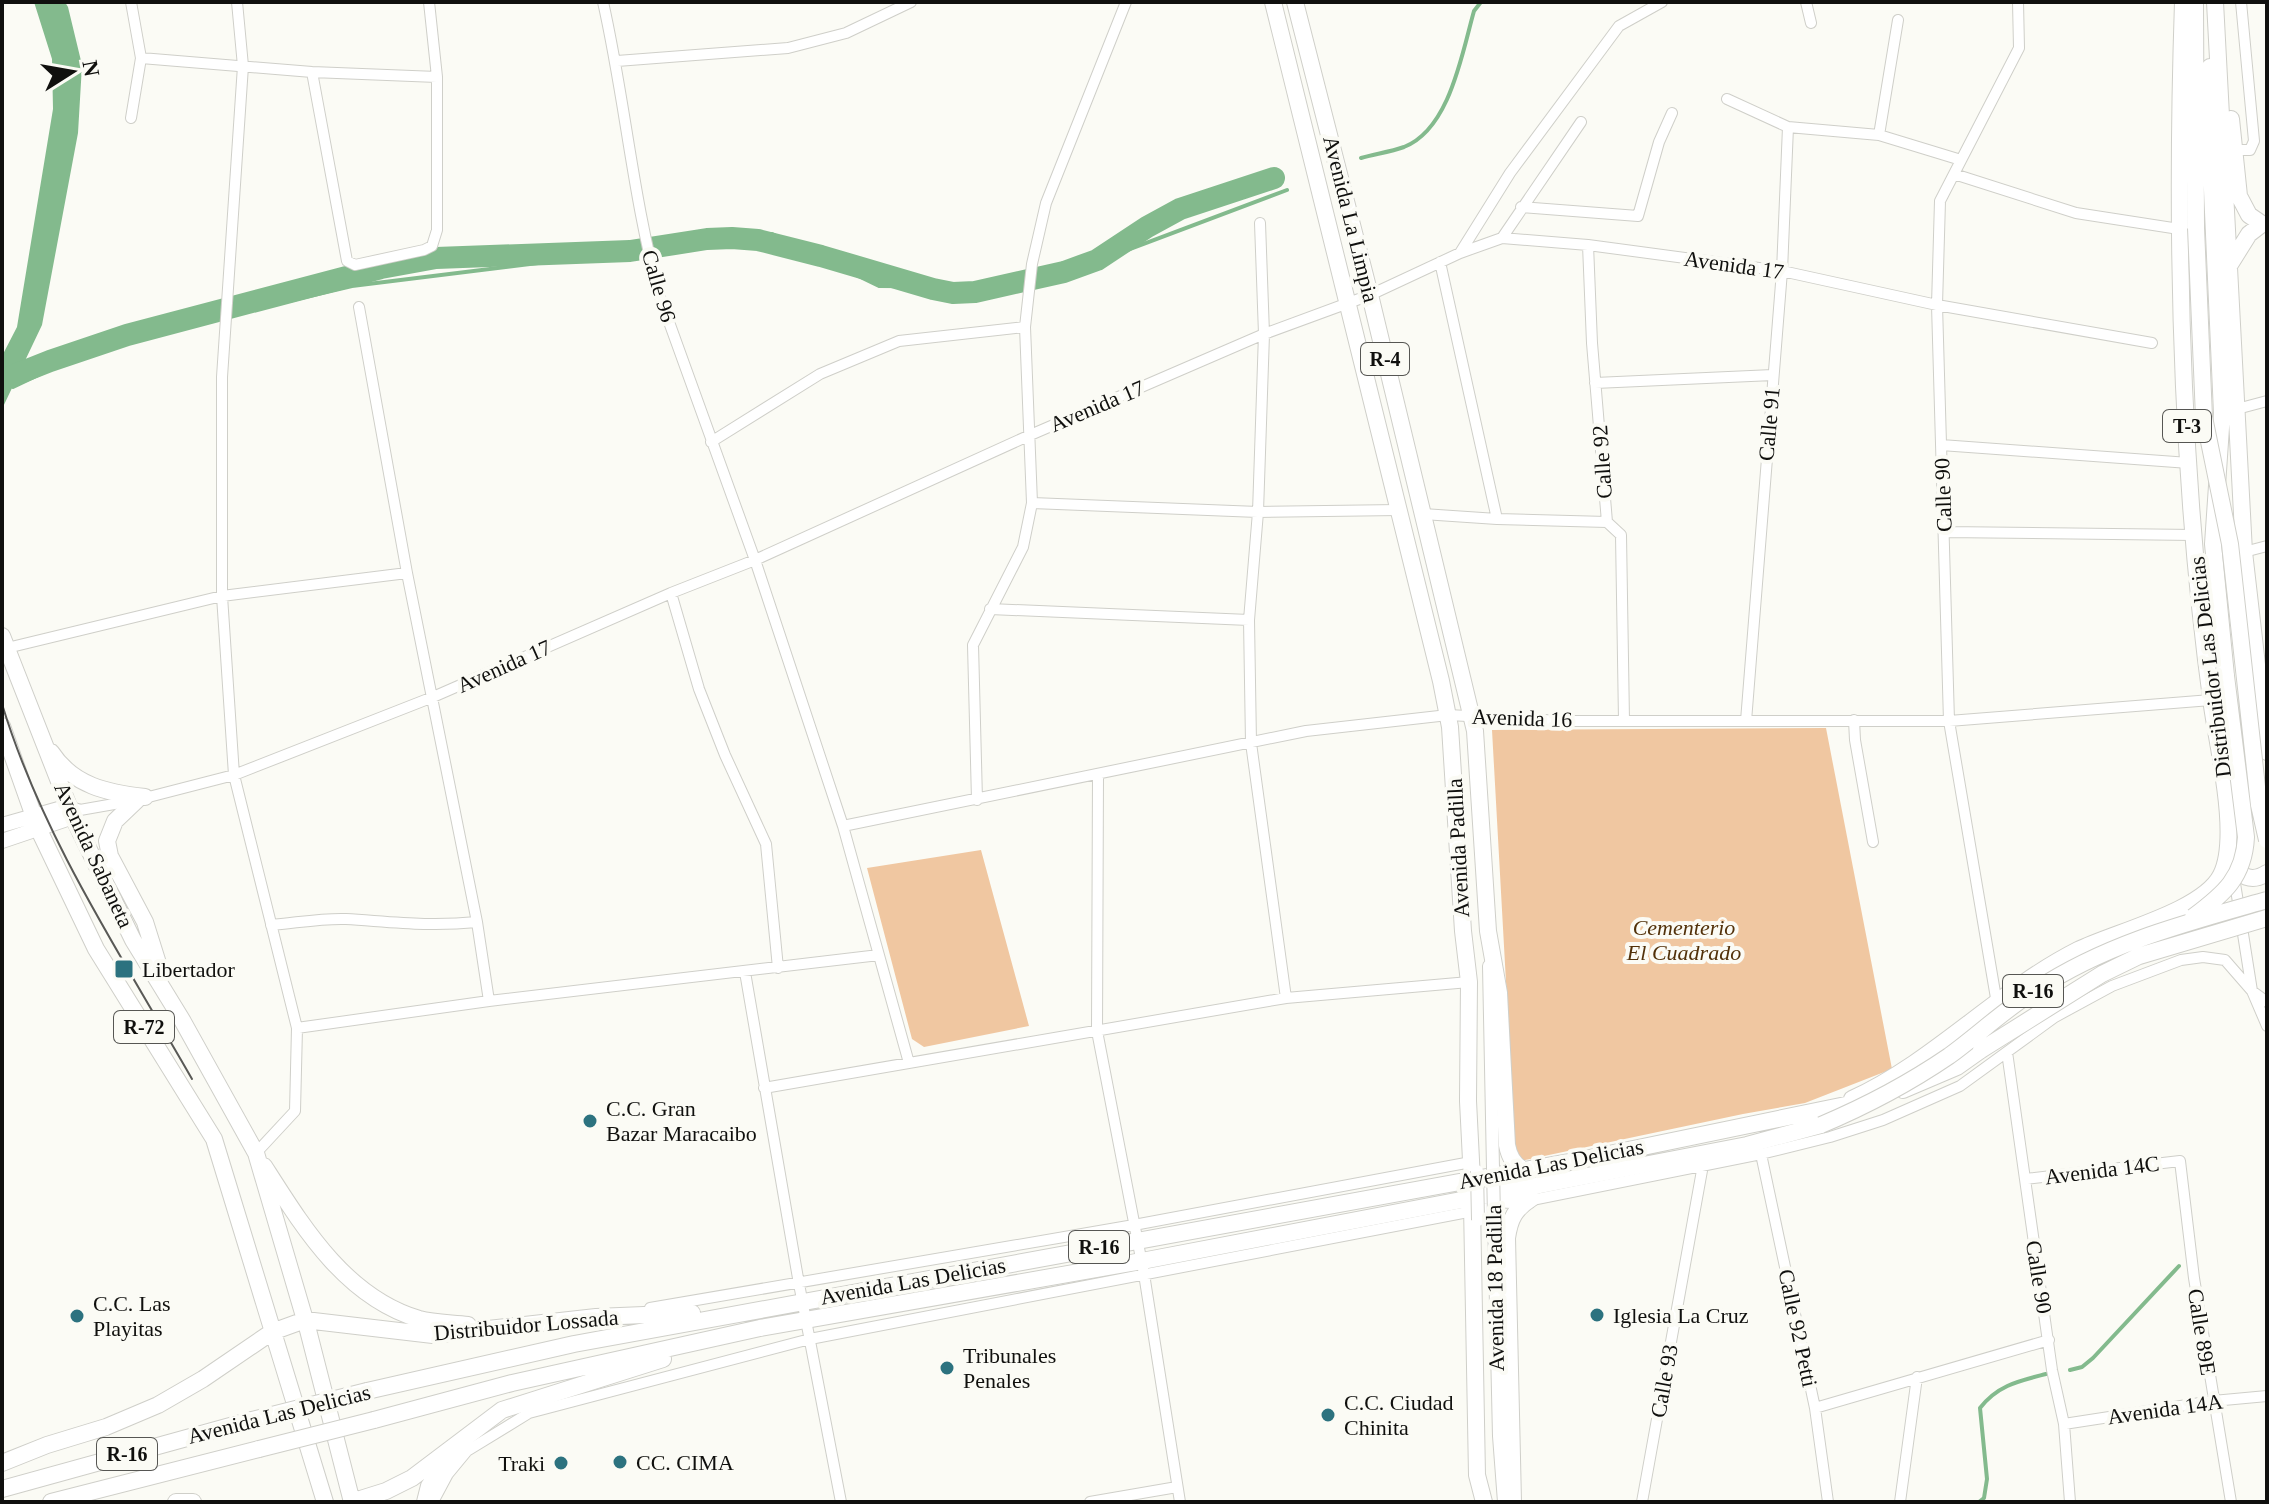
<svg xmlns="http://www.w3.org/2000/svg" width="2269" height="1504" font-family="'Times New Roman',serif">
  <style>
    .green { fill: #f0c7a1 }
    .water { fill: #83ba8d }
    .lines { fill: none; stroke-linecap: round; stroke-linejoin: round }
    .stream { stroke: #83ba8d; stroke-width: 4 }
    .river { stroke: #83ba8d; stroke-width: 22 }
    .minor-casing { stroke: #cfcfc9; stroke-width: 12 }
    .tertiary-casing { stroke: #cfcfc9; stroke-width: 14 }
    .secondary-casing { stroke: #cfcfc9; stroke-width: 16 }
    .primary-casing { stroke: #cfcfc9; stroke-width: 18 }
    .minor { stroke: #fff; stroke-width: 10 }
    .tertiary { stroke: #fff; stroke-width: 12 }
    .secondary { stroke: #fff; stroke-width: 14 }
    .primary { stroke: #fff; stroke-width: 16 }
    .tram { stroke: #595956; stroke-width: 2 }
    .tertiary-bridge-casing { stroke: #cfcfc9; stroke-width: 14; stroke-linecap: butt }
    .primary-bridge-casing { stroke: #cfcfc9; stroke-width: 18; stroke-linecap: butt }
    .tertiary-bridge { stroke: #fff; stroke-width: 12 }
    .primary-bridge { stroke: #fff; stroke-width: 16 }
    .poi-dot { fill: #2c727f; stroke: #fbfbf5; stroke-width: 3 }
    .labels { text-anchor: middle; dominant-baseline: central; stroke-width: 8; stroke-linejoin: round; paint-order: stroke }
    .shield { fill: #fbfbf5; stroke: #565653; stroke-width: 2 }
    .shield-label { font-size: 20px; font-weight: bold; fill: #10100e }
    .street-label { font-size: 22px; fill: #10100e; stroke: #fbfbf5 }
    .park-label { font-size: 22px; font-style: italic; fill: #52310a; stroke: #fbfbf5 }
    .poi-label { font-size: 22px; fill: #10100e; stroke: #fbfbf5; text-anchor: start }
  </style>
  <rect width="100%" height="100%" fill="#fbfbf5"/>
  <path class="green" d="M1826 728 1892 1069 1805 1103 1743 1114 1516 1162 1492 730Z
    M981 850 1029 1026 924 1047 912 1039 867 868Z"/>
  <path class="water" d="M34 2H65L68 7 82 65 78 133 42 325 2 409V356L17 327 53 109 52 59Z"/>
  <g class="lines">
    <path class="stream" d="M1361 158C1375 154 1390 152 1404 147 1450 129 1462 53 1474 11L1481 2
      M13 387 76 357 225 316 352 286 772 234 879 286 1029 287 1287 190
      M2070 1370 2082 1367 2093 1358 2179 1266
      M1979 1502 1984 1498 1987 1479 1980 1408C1998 1385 2019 1381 2046 1374"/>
    <path class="river" d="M2 380 50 361 127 335 381 268 436 258 630 251 707 239 732 238 758 240 821 256 933 289 953 293 975 292 1064 272 1097 260 1147 227 1180 209 1274 178"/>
    <g class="minor-casing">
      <path id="minor" d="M131 2 141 58 312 72 437 77
        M237 2 243 66 222 377V596L234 775 297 1028 295 1111 256 1153
        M603 2C625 99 633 201 660 297L755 560 843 826 909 1063
        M1806 2 1811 23
        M617 61 788 48 846 33 911 2
        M312 72 347 261 355 265 424 250 432 246 437 230V77L429 2
        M1727 99 1788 127 1879 135 1961 160
        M131 118 141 58
        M1879 135 1898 20
        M2235 150H2250L2254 141 2241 2
        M1954 174 2076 213 2179 229
        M1521 207 1638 216 1659 142 1672 113
        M1260 223 1264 334 1258 512 1249 620 1251 743 1286 998
        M1502 238 1581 122
        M1588 245 1592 343 1607 522 1621 535 1624 721
        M1460 253 1510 173 1619 26 1662 2
        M1440 262 1497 519
        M359 307 407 573
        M1595 383 1773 375
        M2237 409 2267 401
        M711 442 820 374 899 341 1025 327
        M1941 445 2189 463
        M1032 503 1258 512 1399 510
        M1423 514 1497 519 1607 522
        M1945 532 2194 535
        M2244 552 2267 546
        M671 593 699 689 725 755 766 844 778 968
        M990 609 1249 620
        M7 648 222 596 407 573 477 922 489 1001
        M1854 720 1855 740 1873 842
        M1746 721 1782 271 1788 127
        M1098 775 1097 1031 1144 1274 1180 1502
        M977 800 973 645 1023 547 1032 503 1025 327 1032 264 1046 203 1126 2
        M69 806 80 810 137 800 234 775 433 697 671 593 755 560 1028 436 1264 334 1370 295 1460 253 1502 238 1588 245 1782 271 1937 305 2152 343
        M843 826 1306 731 1448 715 1562 721H1949L2211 700
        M2234 877 2252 991 2267 1026
        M271 925C296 923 322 918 346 919 393 922 429 927 477 922
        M745 972 799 1284 841 1502
        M1997 1004 1949 721 1937 305 1940 201 2019 48 2018 2
        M297 1028 489 1001 879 955
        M2007 1052 2052 1370 2064 1424 2070 1502
        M764 1088 1286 998 1469 982
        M1761 1154 1815 1408 1828 1502
        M2025 1179 2180 1161 2194 1278 2231 1502
        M1527 1201 1761 1154 1830 1137 1883 1120 1960 1086 2055 1017 2112 986 2181 960 2203 957 2225 960 2252 991 2267 1002
        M650 1308 1134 1225 1471 1162
        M1815 1408 2049 1340
        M2064 1424 2213 1401 2267 1396
        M433 1502 448 1474 467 1451 529 1413 810 1339 1499 1206
        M1090 1502 1177 1487
        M1642 1502 1703 1165
        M1900 1502 1917 1377"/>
    </g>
    <g class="tertiary-casing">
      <path id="tertiary" d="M1489 966 1493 1168
        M1494 1217 1499 1436 1504 1502"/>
    </g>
    <g class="secondary-casing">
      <path id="secondary" d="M2 825 69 806
        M2 841 73 817"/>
    </g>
    <g class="primary-casing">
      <path id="primary" d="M1273 2 1441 681 1450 727 1463 931 1469 982 1468 1101 1472 1180
        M1295 2 1370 295 1475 731 1488 931 1499 993 1507 1145C1509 1156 1513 1165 1524 1170
        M2195 2 2196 228
        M2215 2 2244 552 2267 752
        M2210 67 2208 100 2222 413 2213 544 2226 676
        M2229 266 2249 234 2262 224 2249 215 2239 196 2231 119
        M2 636 73 817 133 940 182 1020 256 1153 308 1330 352 1502
        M2 726 38 828 96 949 214 1139 325 1502
        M51 752C73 786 108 793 145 797
        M137 800 115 821 107 841 110 856 145 922 161 973
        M2233 861C2238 877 2252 883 2267 873
        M1903 1090 1957 1067 1981 1050
        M1852 1099C1935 1061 1997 991 2078 950 2115 932 2203 911 2221 875 2240 838 2218 749 2212 706 2180 473 2175 237 2183 2
        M264 1166C303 1227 345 1297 419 1319 434 1323 452 1323 468 1325
        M1496 1199 1528 1201
        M1472 1205 1477 1475 1484 1502
        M367 1391 574 1344 1580 1160 1865 1101
        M374 1420 512 1383 760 1328 1142 1261 1566 1180 1747 1145 1821 1125
        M2 1463 47 1445 106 1427 158 1405 203 1379 272 1332 305 1320 433 1335 596 1317 692 1313
        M2 1489 252 1420
        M51 1502 259 1449
        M176 1502H193
        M351 1502 386 1491 412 1478 502 1410 663 1359
        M425 1502 429 1486 454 1452
        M1513 1502 1507 1238C1510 1218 1515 1209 1532 1198"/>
    </g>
    <use href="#minor" class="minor"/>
    <use href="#tertiary" class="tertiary"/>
    <use href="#secondary" class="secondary"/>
    <use href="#primary" class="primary"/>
    <path class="tram" d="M2 704C43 839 123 958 192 1079"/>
    <g class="tertiary-bridge-casing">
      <path id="tertiary-bridge" d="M1493 1168 1494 1217
        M1477 1171 1478 1220"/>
    </g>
    <g class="primary-bridge-casing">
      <path id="primary-bridge" d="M2196 228 2204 417 2230 544 2259 805 2267 840
        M2193 917C2224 894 2244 877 2246 837L2226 676
        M1981 1050 2102 974 2139 956 2267 918
        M1821 1125C1866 1106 1908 1084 1949 1056 1978 1035 2005 1009 2036 990 2107 943 2186 923 2267 900
        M252 1420 367 1391
        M259 1449 374 1420"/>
    </g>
    <use href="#tertiary-bridge" class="tertiary-bridge"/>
    <use href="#primary-bridge" class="primary-bridge"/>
  </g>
  <g class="poi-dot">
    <rect x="114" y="959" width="20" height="20" rx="4"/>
    <circle cx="590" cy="1121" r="8"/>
    <circle cx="1597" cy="1315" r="8"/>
    <circle cx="77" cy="1316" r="8"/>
    <circle cx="947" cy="1368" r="8"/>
    <circle cx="1328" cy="1415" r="8"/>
    <circle cx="620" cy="1462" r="8"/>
    <circle cx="561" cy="1463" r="8"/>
  </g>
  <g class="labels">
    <g class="shield">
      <rect x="1361" y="343" width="48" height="32" rx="6"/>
      <rect x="2163" y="410" width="48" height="32" rx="6"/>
      <rect x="2003" y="975" width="60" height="32" rx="6"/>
      <rect x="114" y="1011" width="60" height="32" rx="6"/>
      <rect x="1069" y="1231" width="60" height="32" rx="6"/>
      <rect x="97" y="1438" width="60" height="32" rx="6"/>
    </g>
    <g class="shield-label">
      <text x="1385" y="359">R-4</text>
      <text x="2187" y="426">T-3</text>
      <text x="2033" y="991">R-16</text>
      <text x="144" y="1027">R-72</text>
      <text x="1099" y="1247">R-16</text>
      <text x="127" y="1454">R-16</text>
    </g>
    <g class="street-label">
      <text transform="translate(1351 219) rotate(76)">Avenida La Limpia</text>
      <text transform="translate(1734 265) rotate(8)">Avenida 17</text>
      <text transform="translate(659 286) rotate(74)">Calle 96</text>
      <text transform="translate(1097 406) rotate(-23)">Avenida 17</text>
      <text transform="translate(1769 424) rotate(-85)">Calle 91</text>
      <text transform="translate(1602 462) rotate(-94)">Calle 92</text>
      <text transform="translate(1943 495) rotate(-92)">Calle 90</text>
      <text transform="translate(504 666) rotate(-24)">Avenida 17</text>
      <text transform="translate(2210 667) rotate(-97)">Distribuidor Las Delicias</text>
      <text transform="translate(1522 718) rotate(2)">Avenida 16</text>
      <text transform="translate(1458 848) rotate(-93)">Avenida Padilla</text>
      <text transform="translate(94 855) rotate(65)">Avenida Sabaneta</text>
      <text transform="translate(1551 1164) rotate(-11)">Avenida Las Delicias</text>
      <text transform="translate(2102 1170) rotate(-7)">Avenida 14C</text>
      <text transform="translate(2039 1277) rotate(81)">Calle 90</text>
      <text transform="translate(913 1281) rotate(-10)">Avenida Las Delicias</text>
      <text transform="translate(1495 1288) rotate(-91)">Avenida 18 Padilla</text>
      <text transform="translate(526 1325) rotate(-5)">Distribuidor Lossada</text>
      <text transform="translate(1798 1328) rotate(78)">Calle 92 Petti</text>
      <text transform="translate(2202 1332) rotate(81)">Calle 89E</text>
      <text transform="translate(1664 1381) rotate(-80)">Calle 93</text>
      <text transform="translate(2165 1409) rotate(-8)">Avenida 14A</text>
      <text transform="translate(279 1414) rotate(-14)">Avenida Las Delicias</text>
    </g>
    <g class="park-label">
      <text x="1684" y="927">Cementerio<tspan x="1684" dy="25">El Cuadrado</tspan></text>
    </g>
    <g class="poi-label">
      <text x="142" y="969">Libertador</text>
      <text x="606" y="1108">C.C. Gran<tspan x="606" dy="25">Bazar Maracaibo</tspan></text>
      <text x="93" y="1303">C.C. Las<tspan x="93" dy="25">Playitas</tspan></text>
      <text x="1613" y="1315">Iglesia La Cruz</text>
      <text x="963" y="1355">Tribunales<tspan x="963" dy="25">Penales</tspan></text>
      <text x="1344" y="1402">C.C. Ciudad<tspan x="1344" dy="25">Chinita</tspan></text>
      <text x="636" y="1462">CC. CIMA</text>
      <text x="545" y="1463" text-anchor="end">Traki</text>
    </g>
  </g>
  <rect width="2269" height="1504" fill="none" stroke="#10100e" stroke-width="8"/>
  <g transform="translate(72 72) rotate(79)" stroke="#fbfbf5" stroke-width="6" paint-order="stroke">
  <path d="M0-6L14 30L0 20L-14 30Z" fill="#10100e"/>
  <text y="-12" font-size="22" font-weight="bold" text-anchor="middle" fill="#10100e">N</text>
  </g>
</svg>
